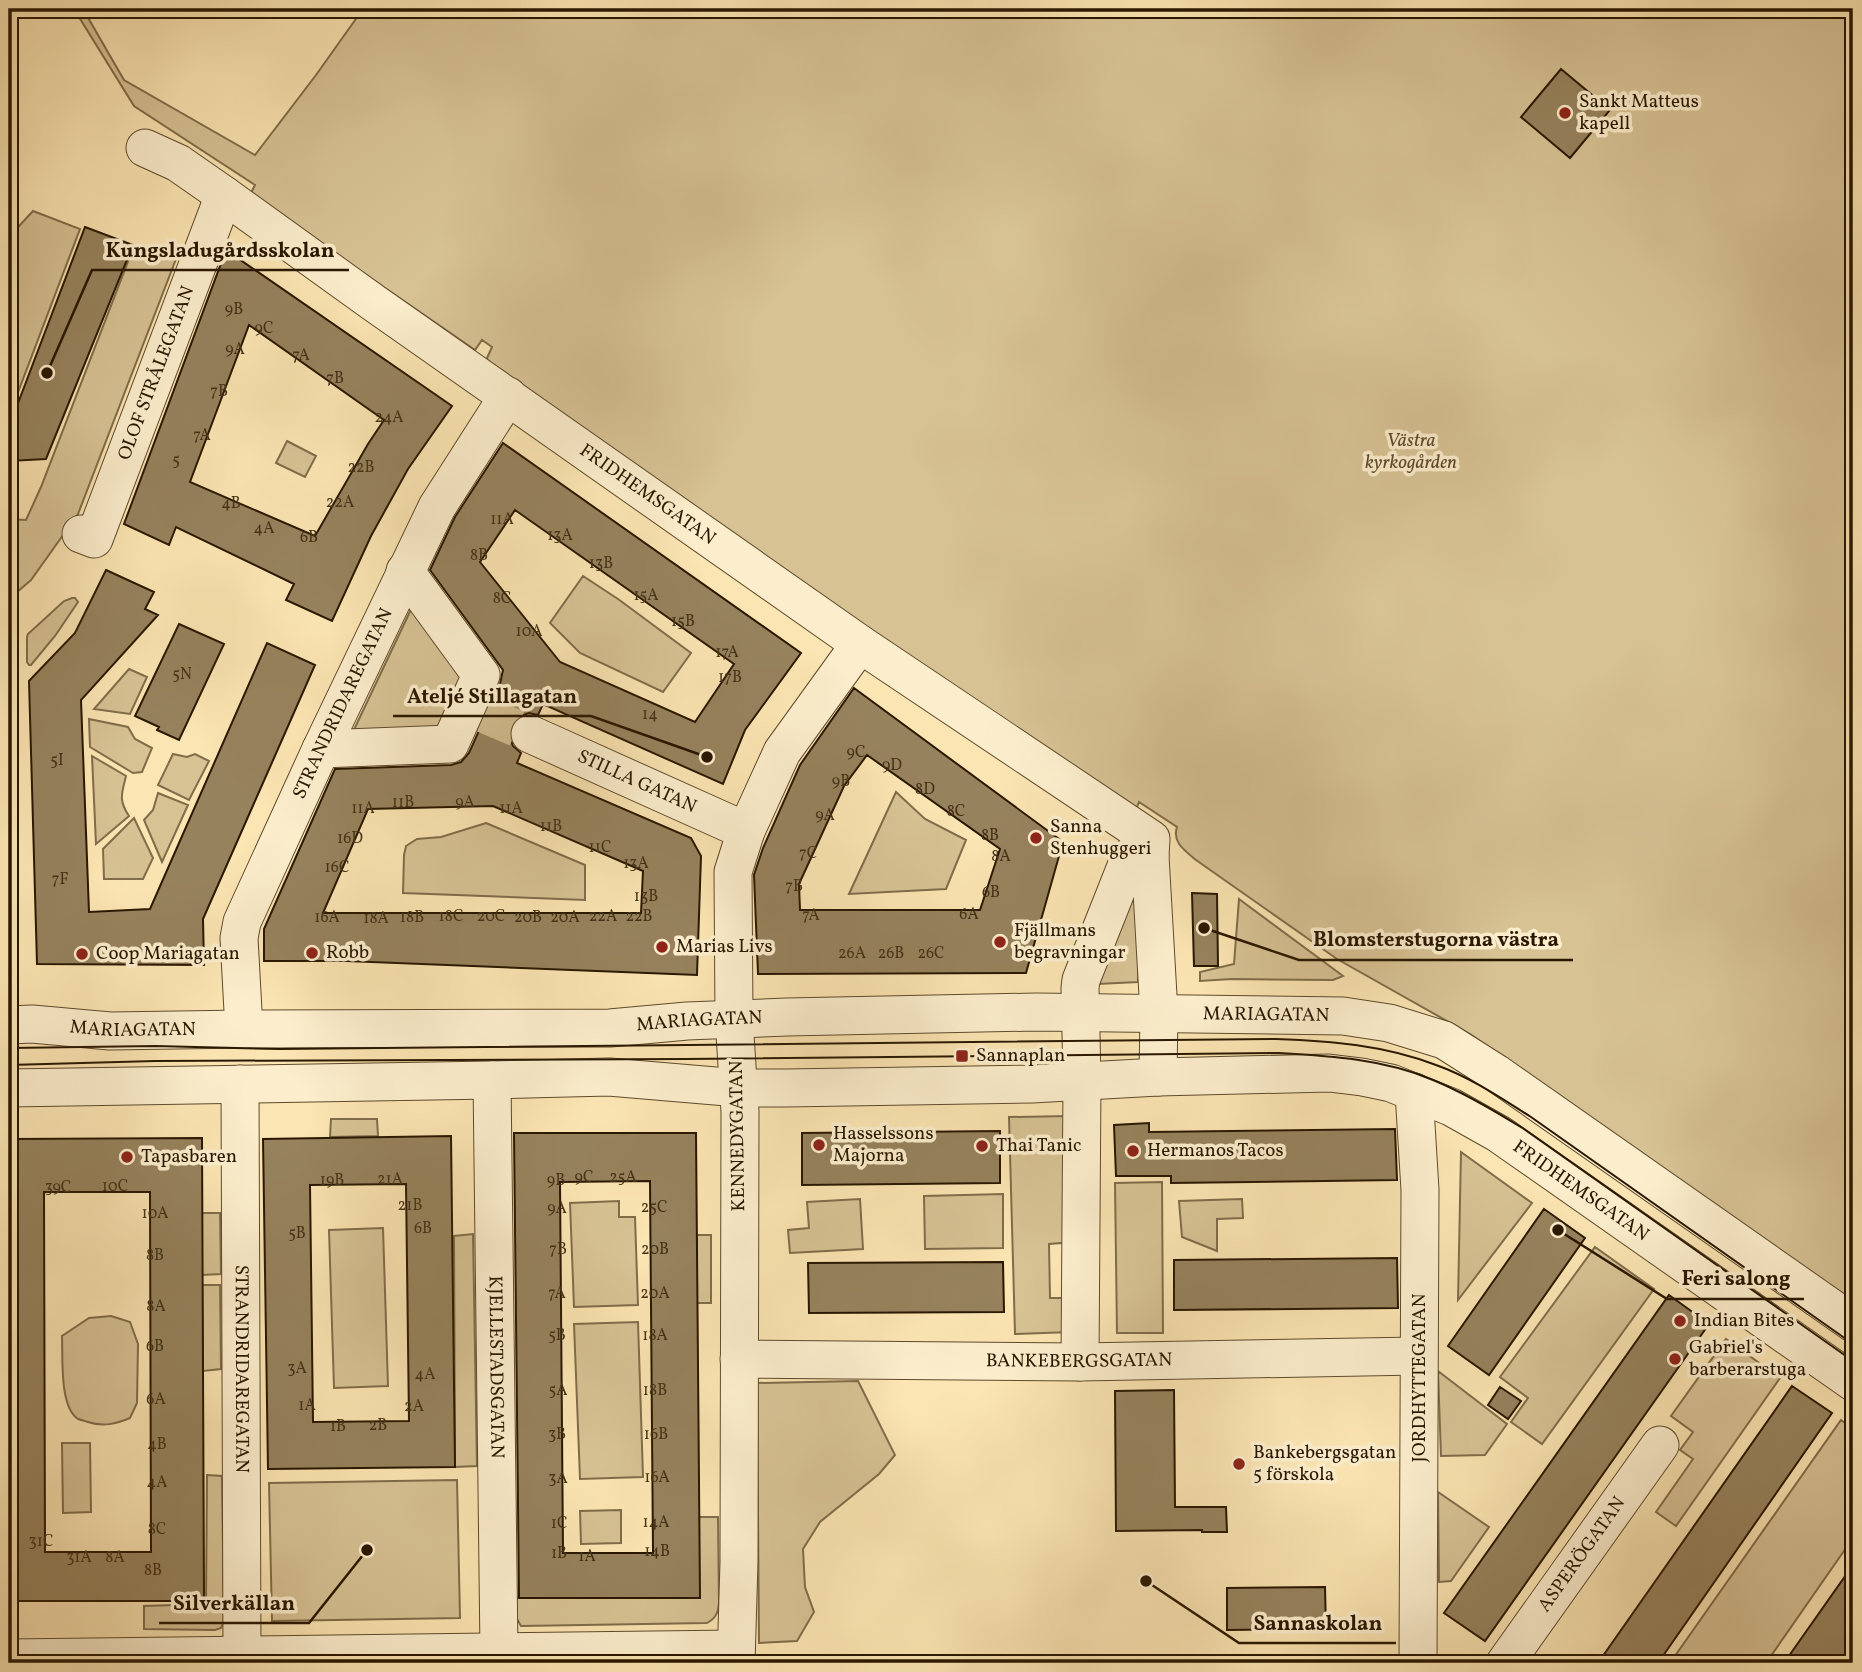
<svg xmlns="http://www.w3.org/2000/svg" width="1862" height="1672" font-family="Vollkorn,serif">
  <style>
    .green { fill: #d7c294; stroke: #806c4a; stroke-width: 2 }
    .building { fill: #96825d; stroke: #291700; stroke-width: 2; fill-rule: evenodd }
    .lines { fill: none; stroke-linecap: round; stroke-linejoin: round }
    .minor-tunnel { stroke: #d1bc8e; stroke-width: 37; stroke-dasharray: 37 18; stroke-linecap: butt }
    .minor-casing { stroke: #5e4a2c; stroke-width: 39 }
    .minor { stroke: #fceecd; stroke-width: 37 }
    .tram { stroke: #291700; stroke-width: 2 }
    .poi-dot { fill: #8f2418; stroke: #fceecd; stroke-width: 2.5 }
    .labels { text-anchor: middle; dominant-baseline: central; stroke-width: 7; stroke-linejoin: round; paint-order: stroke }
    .number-label { font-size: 16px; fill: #443217 }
    .poi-label { font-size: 19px; fill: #291700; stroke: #fceecd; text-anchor: start }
    .street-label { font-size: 19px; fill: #291700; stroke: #fceecd }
    .park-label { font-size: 19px; font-style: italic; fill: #5d4a2c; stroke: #fceecd }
    .leader { fill: none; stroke: #291700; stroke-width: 2.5 }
    .callout-dot { fill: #291700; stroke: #fceecd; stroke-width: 2.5 }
    .callout-label { font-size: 21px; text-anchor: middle; font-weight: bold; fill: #291700; stroke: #fceecd; stroke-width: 7; stroke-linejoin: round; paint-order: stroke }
  </style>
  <rect width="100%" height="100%" fill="#fbe5b2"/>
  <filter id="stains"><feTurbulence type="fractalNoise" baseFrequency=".00286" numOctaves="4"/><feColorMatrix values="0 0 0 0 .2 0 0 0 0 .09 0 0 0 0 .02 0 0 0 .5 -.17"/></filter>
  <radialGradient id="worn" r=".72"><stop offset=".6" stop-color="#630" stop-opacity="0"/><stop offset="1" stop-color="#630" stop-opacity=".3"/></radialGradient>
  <path class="green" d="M74 9H83L124 80 255 155 316 75 363 9H1853V1306L1470 1034 1337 959 1196 860C1184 850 1172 842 1177 827L1139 802 1134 815 488 361 487 358 492 347 482 340 475 350 250 195 255 185 134 106Z
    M33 211 80 229 12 408H9V237Z
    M134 246 176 259 78 514 31 580 9 599V519L26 520 41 487Z
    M287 441 316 456 305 477 276 463Z
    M583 576 618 599 691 653 663 692 580 653 550 623Z
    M72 598H75L78 602 55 636 31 665H29L27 662V637L28 634 64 601Z
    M415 601 466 673 438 731 351 736Z
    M129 669 147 677 130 714 94 709Z
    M89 719 128 727 135 739 152 748 142 772 133 773 90 747Z
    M173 754 187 757 195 754 209 761 189 800 158 785Z
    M92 756 126 776C122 793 118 800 129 816L96 844Z
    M896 792 925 819 966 840 946 889 849 894Z
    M158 793 188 805 162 862 144 820 153 810Z
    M134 818 153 858 143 879H104L103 849Z
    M486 823 585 865V900L403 893 404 855 406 846 417 839 441 837Z
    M1125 883H1140L1138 982 1098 984Z
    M1239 899 1343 976 1333 980 1232 979 1200 981V972L1234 964Z
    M1069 1116 1074 1242 1049 1244 1050 1298H1073L1071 1332 1015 1334 1009 1117Z
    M331 1119H377L378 1136 330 1137Z
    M1461 1152 1532 1203 1458 1300Z
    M1162 1182 1163 1333H1117L1115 1183Z
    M1003 1194V1248L925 1249 924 1196Z
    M860 1199 863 1249 790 1253 788 1230 809 1228 807 1202Z
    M1242 1199 1243 1218 1217 1219V1251L1182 1237 1179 1201Z
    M619 1201V1217H635L638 1305 574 1307 570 1203Z
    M202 1213H220L221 1274 202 1275Z
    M383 1228 388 1386 334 1388 329 1230Z
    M473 1234 477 1466 455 1467 454 1236Z
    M697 1235H711V1303H697Z
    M1595 1247 1654 1289 1542 1444 1511 1422 1528 1398 1500 1377Z
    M202 1285H220L221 1369 203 1371Z
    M111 1316 130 1322 138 1344 137 1403 130 1418C116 1424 103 1427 88 1422 85 1421 81 1420 78 1419 59 1407 63 1356 62 1336L89 1318Z
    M638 1322 643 1477 580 1479 574 1324Z
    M1726 1339 1780 1378 1676 1526 1656 1512 1693 1459 1680 1450 1693 1432 1671 1416Z
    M1438 1371 1507 1424 1485 1455 1441 1456Z
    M858 1381 895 1455 879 1474 820 1522 803 1549 805 1587 814 1612 797 1641 759 1643 757 1383Z
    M1841 1420 1853 1429V1538L1766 1663H1670Z
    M62 1443H90L91 1512 63 1513Z
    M207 1475 222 1476 224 1622 221 1628 215 1630 144 1629V1606L206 1604Z
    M457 1480 460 1618 272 1621 269 1483Z
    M1438 1492 1489 1527 1451 1581 1439 1582Z
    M621 1510V1543L581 1544 580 1511Z
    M699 1517H718L719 1603C718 1613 716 1618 707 1623L521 1626 517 1619 516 1598H699Z"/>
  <path class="building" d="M1561 69 1610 110 1570 158 1521 117Z
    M85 227 133 245 46 459 9 461V411H15Z
    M226 250 452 406 408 469 371 536 332 621 286 600 294 584 176 527 169 545 124 524ZM249 325 384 420 368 444 315 536 190 482Z
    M503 443 801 653 745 730 723 784 543 704 538 715 529 713 518 717 511 726 509 735 513 746 521 753 517 763 691 838 701 856 697 975 346 961H264V929L335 769 451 765 461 762 469 753 500 684 503 670 430 570 455 517ZM515 510 734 664 695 722 560 662 480 562ZM493 806 643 871 641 913H323L368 809Z
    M106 570 154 592 145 609 158 615 81 700 89 912 150 909 267 643 315 665 203 919 204 965 37 964 29 681 75 633Z
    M179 624 224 644 179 740 157 730 159 727 135 716Z
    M854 688 1063 842 1026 973 758 974 754 875 763 848 800 765ZM867 755 1000 849 980 910H800L799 884 844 786Z
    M1192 893 1217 894 1218 966H1194Z
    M1149 1123V1132L1395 1129 1397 1180 1171 1183V1176H1116L1114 1125Z
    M1000 1131V1183L802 1185V1133Z
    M514 1133H696L700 1598H519ZM650 1181 653 1553H563L560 1182Z
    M451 1136 455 1467 268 1469 263 1139ZM406 1184 409 1421 313 1422 310 1185Z
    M202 1138 204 1601H9V1139ZM44 1192H150L151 1552H45Z
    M1544 1209 1585 1238 1489 1375 1448 1346Z
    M1397 1258 1398 1308 1174 1310V1260Z
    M1003 1262 1004 1312 809 1313 808 1263Z
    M1669 1295 1709 1324 1485 1641 1444 1613Z
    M1792 1386 1832 1413 1658 1663H1598Z
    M1500 1387 1521 1401 1508 1419 1488 1405Z
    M1174 1390 1175 1507H1226L1227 1532H1202V1530L1116 1531 1115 1391Z
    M1853 1565V1650L1844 1663H1784Z
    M1325 1587 1326 1629 1227 1630V1588Z"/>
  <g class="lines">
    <path class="minor-tunnel" d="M483 714 530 734"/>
    <g class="minor-casing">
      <g id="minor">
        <path id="s1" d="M145 148 178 163 224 195 374 303 860 644 1151 839 1150 856 1159 1013 1158 1077"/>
        <path id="s2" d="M81 534 94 539 224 195"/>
        <path id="s3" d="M530 734 746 831"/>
        <path d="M321 749 450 744 481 675 405 571"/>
        <path id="s4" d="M9 1025 32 1024 110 1031 244 1029 610 1028 687 1021 787 1017 1036 1012 1343 1016 1389 1023 1444 1040 1496 1073 1853 1323"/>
        <path id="s5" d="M244 1029 239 938 242 922 321 749 437 507 508 396"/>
        <path id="s6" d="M492 1080 499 1652"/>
        <path id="s7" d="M240 1084 242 1655"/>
        <path id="s8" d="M9 1088 492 1080 609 1077 739 1088H786L1032 1084 1158 1077 1329 1073 1362 1077 1391 1083 1451 1107 1499 1134 1853 1382"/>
        <path d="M1414 1092 1420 1190 1418 1663"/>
        <path id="s9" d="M739 1359 1080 1362 1418 1356"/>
        <path d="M1080 1362 1082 1081 1080 988 1081 980 1127 864 1132 855 1143 854 1150 856"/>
        <path d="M9 1658 736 1649"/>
        <path d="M736 1663 739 1562 740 1112 734 1019 733 872 746 831 782 752 860 644"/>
        <path id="s10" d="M1505 1663 1660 1445"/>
      </g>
    </g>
    <use href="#minor" class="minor"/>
    <path class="tram" d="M9 1048 155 1046 279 1049 1276 1039C1331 1041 1384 1045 1436 1065 1470 1077 1501 1098 1531 1117L1853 1344
      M9 1065 155 1061 685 1059 1278 1053C1330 1056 1384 1059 1433 1080 1465 1093 1495 1111 1524 1129L1853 1361"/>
  </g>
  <g class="poi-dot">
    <circle cx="1565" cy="113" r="7"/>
    <circle cx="1036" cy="838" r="7"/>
    <circle cx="1000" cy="942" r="7"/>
    <circle cx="662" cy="947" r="7"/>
    <circle cx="312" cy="953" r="7"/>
    <circle cx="82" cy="954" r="7"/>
    <rect x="955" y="1049" width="14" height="14" rx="3.5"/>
    <circle cx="819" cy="1145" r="7"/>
    <circle cx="982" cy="1146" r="7"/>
    <circle cx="1133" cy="1151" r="7"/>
    <circle cx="127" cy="1157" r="7"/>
    <circle cx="1680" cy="1321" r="7"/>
    <circle cx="1675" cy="1359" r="7"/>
    <circle cx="1239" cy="1464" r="7"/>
  </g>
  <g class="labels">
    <g class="number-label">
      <text x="234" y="310">9B</text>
      <text x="264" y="329">9C</text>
      <text x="235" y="350">9A</text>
      <text x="301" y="356">7A</text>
      <text x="335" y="379">7B</text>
      <text x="219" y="392">7B</text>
      <text x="389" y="418">24A</text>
      <text x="202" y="436">7A</text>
      <text x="176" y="461">5</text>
      <text x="361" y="468">22B</text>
      <text x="340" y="503">22A</text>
      <text x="231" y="504">4B</text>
      <text x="502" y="520">11A</text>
      <text x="264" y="529">4A</text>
      <text x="560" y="536">13A</text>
      <text x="309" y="538">6B</text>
      <text x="479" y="556">8B</text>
      <text x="601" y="564">13B</text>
      <text x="646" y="596">15A</text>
      <text x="502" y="599">8C</text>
      <text x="683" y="622">15B</text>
      <text x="529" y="632">10A</text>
      <text x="727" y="653">17A</text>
      <text x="182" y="675">5N</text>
      <text x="730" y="678">17B</text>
      <text x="650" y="715">14</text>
      <text x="856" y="753">9C</text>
      <text x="57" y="761">5I</text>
      <text x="892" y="766">9D</text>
      <text x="841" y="782">9B</text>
      <text x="925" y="790">8D</text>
      <text x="403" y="803">11B</text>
      <text x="465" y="803">9A</text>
      <text x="363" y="809">11A</text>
      <text x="511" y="809">11A</text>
      <text x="956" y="812">8C</text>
      <text x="825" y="816">9A</text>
      <text x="551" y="827">11B</text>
      <text x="990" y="836">8B</text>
      <text x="350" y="839">16D</text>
      <text x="600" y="848">11C</text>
      <text x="808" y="854">7C</text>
      <text x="1001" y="857">8A</text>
      <text x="636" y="864">13A</text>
      <text x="337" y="868">16C</text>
      <text x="60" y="880">7F</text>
      <text x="794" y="887">7B</text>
      <text x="991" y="893">6B</text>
      <text x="646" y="897">13B</text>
      <text x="969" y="915">6A</text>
      <text x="811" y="916">7A</text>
      <text x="451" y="917">18C</text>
      <text x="491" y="917">20C</text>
      <text x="603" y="917">22A</text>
      <text x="639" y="917">22B</text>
      <text x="327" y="918">16A</text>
      <text x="412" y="918">18B</text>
      <text x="528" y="918">20B</text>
      <text x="565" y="918">20A</text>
      <text x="376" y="919">18A</text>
      <text x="852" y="954">26A</text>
      <text x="891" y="954">26B</text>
      <text x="931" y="954">26C</text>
      <text x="584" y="1178">9C</text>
      <text x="623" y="1178">25A</text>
      <text x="390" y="1180">21A</text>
      <text x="332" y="1181">19B</text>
      <text x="556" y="1181">9B</text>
      <text x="115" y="1187">10C</text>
      <text x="58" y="1188">39C</text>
      <text x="410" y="1206">21B</text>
      <text x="654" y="1208">25C</text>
      <text x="557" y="1209">9A</text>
      <text x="155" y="1214">10A</text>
      <text x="423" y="1229">6B</text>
      <text x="297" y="1234">5B</text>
      <text x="558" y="1250">7B</text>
      <text x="655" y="1250">20B</text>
      <text x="155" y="1256">8B</text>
      <text x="557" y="1294">7A</text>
      <text x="655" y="1294">20A</text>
      <text x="156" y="1307">8A</text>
      <text x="557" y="1336">5B</text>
      <text x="655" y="1336">18A</text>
      <text x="155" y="1347">6B</text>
      <text x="297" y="1369">3A</text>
      <text x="425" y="1375">4A</text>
      <text x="558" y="1391">5A</text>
      <text x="655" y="1391">18B</text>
      <text x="156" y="1400">6A</text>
      <text x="307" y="1406">1A</text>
      <text x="414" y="1407">2A</text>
      <text x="378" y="1426">2B</text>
      <text x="338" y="1427">1B</text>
      <text x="557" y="1435">3B</text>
      <text x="656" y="1435">16B</text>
      <text x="157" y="1445">4B</text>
      <text x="657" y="1478">16A</text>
      <text x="558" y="1479">3A</text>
      <text x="157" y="1483">4A</text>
      <text x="656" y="1523">14A</text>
      <text x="559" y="1524">1C</text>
      <text x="157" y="1530">8C</text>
      <text x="41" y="1542">31C</text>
      <text x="657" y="1552">14B</text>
      <text x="559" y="1554">1B</text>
      <text x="587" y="1557">1A</text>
      <text x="79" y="1558">31A</text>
      <text x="115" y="1558">8A</text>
      <text x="153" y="1571">8B</text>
    </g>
    <g class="poi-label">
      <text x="1579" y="102">Sankt Matteus<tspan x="1579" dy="22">kapell</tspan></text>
      <text x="1050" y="827">Sanna<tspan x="1050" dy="22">Stenhuggeri</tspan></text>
      <text x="1014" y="931">Fjällmans<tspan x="1014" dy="22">begravningar</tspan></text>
      <text x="676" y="947">Marias Livs</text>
      <text x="326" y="953">Robb</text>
      <text x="96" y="954">Coop Mariagatan</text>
      <text x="976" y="1056">Sannaplan</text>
      <text x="833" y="1134">Hasselssons<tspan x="833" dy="22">Majorna</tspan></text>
      <text x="996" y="1146">Thai Tanic</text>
      <text x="1147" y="1151">Hermanos Tacos</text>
      <text x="141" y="1157">Tapasbaren</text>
      <text x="1694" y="1321">Indian Bites</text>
      <text x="1689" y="1348">Gabriel's<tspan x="1689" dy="22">barberarstuga</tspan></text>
      <text x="1253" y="1453">Bankebergsgatan<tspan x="1253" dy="22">5 förskola</tspan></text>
    </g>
    <g class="street-label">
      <text stroke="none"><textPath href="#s2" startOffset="191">OLOF STRÅLEGATAN</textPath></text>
      <text stroke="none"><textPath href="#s1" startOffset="611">FRIDHEMSGATAN</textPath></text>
      <text stroke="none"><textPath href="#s5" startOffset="348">STRANDRIDAREGATAN</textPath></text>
      <text stroke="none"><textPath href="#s3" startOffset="117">STILLA GATAN</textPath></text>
      <text stroke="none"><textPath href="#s4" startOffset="1258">MARIAGATAN</textPath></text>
      <text stroke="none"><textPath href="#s4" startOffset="691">MARIAGATAN</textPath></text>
      <text stroke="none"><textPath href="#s4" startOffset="124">MARIAGATAN</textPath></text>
      <text transform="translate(738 1136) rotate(-91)">KENNEDYGATAN</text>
      <text stroke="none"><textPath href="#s8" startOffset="1603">FRIDHEMSGATAN</textPath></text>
      <text stroke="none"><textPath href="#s9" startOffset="340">BANKEBERGSGATAN</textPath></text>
      <text stroke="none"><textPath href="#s6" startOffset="287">KJELLESTADSGATAN</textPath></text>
      <text stroke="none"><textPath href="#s7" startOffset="285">STRANDRIDAREGATAN</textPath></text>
      <text transform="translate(1420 1378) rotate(-90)">JORDHYTTEGATAN</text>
      <text stroke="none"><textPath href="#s10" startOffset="133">ASPERÖGATAN</textPath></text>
    </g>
    <g class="park-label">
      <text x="1411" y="441">Västra<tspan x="1411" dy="22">kyrkogården</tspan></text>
    </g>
  </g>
  <path class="leader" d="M47 373L92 270H349M707 757L591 716H393M1204 928L1299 960H1573M1558 1230L1667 1299H1804M367 1550L309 1623H159M1146 1581L1239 1643H1396"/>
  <g class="callout-dot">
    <circle cx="47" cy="373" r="7"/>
    <circle cx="707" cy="757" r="7"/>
    <circle cx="1204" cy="928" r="7"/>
    <circle cx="1558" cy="1230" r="7"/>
    <circle cx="367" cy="1550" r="7"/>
    <circle cx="1146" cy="1581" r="7"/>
  </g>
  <g class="callout-label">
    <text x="220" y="257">Kungsladugårdsskolan</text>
    <text x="492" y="703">Ateljé Stillagatan</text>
    <text x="1436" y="946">Blomsterstugorna västra</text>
    <text x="1736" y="1285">Feri salong</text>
    <text x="234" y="1610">Silverkällan</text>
    <text x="1318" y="1630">Sannaskolan</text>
  </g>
  <rect width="1862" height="1672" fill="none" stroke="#fbe5b2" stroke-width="35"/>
  <rect x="10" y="10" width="1841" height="1651" fill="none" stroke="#291700" stroke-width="3.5"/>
  <rect x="18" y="18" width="1827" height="1637" fill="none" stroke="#291700" stroke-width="2"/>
  <rect width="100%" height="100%" filter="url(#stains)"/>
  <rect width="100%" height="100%" fill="url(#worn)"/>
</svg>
